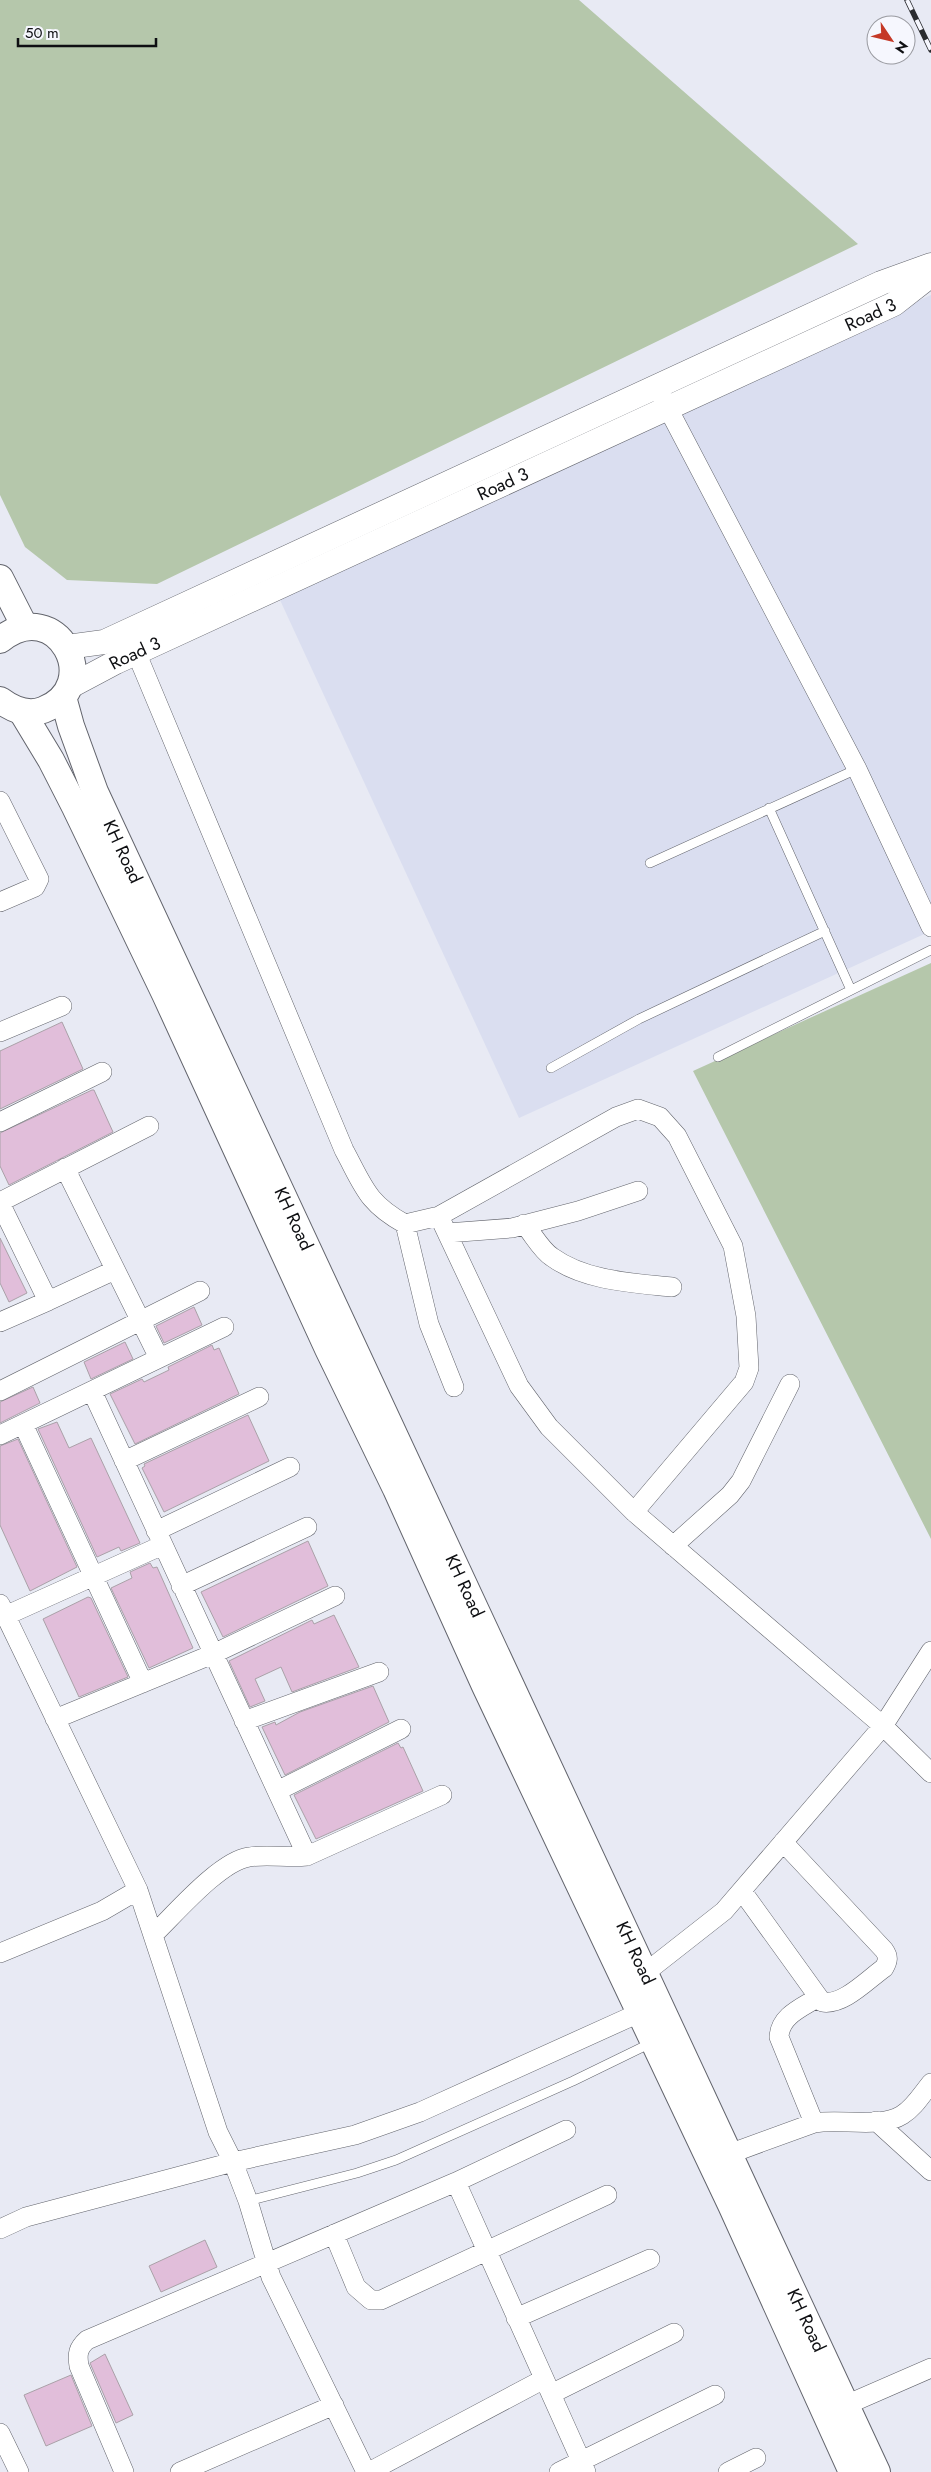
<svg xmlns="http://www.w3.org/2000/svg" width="931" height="2472" font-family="Jost,sans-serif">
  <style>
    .built { fill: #dadef0 }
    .green { fill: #b5c7ab }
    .building { fill: #e1beda; stroke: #aaa1a8 }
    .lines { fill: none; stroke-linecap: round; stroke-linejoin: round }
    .service-casing { stroke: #62646c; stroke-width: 10 }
    .minor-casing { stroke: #62646c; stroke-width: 20 }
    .tertiary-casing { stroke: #62646c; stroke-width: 25 }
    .secondary-casing { stroke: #62646c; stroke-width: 28 }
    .service { stroke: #fff; stroke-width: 9 }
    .minor { stroke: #fff; stroke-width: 19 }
    .tertiary { stroke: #fff; stroke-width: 24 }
    .secondary { stroke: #fff; stroke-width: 26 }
    .rail-casing { stroke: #2a2b2f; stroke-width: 5.5 }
    .rail { stroke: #f6f7fe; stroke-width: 4; stroke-dasharray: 11; stroke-linecap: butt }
    .labels { text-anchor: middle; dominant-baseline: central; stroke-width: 5; stroke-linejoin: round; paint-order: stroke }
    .street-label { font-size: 18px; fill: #0e0f12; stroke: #f6f7fe }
  </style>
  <rect width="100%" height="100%" fill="#e8eaf4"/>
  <path class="built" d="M931 295V931L519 1118 280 600 666 416Z"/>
  <path class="green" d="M0 0H579L858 244 157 584 67 580 25 547 0 495Z
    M931 963V1539L693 1071Z"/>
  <path class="building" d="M62 1022 83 1069 0 1109V1051Z
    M92 1090H94L113 1132 9 1185 0 1166V1133Z
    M0 1238 27 1293 9 1302 0 1283Z
    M194 1307 202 1325 164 1343 156 1326Z
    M125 1342 133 1359 91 1379 84 1362Z
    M212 1345 214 1350 219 1348 239 1394 135 1444 110 1394 142 1379 144 1382 169 1370 168 1367Z
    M33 1387 40 1403 0 1423V1402Z
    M248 1415 269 1461 164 1512 142 1468 145 1466 144 1464Z
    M57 1422 69 1448 91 1438 140 1543 121 1551 119 1547 97 1557 38 1429Z
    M18 1439 77 1567 30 1591 0 1525V1446Z
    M308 1541 328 1586 223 1637 201 1592Z
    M150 1563 153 1568 157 1567 193 1648 149 1668 111 1588 132 1578 130 1572Z
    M88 1597 91 1598 128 1677 79 1697 43 1619Z
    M334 1615 359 1667 292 1692 281 1667 255 1679 265 1701 250 1707 229 1661 312 1620 314 1624Z
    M373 1686 389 1722 285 1775 262 1727 275 1722 276 1725 300 1712Z
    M398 1743 401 1748 403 1747 423 1791 316 1839 294 1795Z
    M205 2240 217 2267 161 2292 149 2266Z
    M105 2354 133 2415 116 2423 90 2363Z
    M71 2375 92 2426 46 2446 24 2395Z"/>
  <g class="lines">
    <g class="service-casing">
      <path id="service" d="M769 808 851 990
        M650 863 857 769
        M718 1057 931 950
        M551 1068 639 1019 825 931
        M248 2201 357 2173 396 2160 573 2081 651 2043"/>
    </g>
    <g class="minor-casing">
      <path id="minor" d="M661 395 857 769 931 927
        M136 652 344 1150C364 1187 367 1203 405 1224L439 1216 616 1117 638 1109 660 1117 677 1136 733 1246 746 1316 749 1368 744 1382 634 1512
        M0 801 39 879 35 887 0 902
        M0 1032 62 1006
        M0 1122 102 1072
        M65 1168 159 1358
        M0 1202 149 1126
        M0 1203 48 1301 0 1322
        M439 1216 519 1386 549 1427 634 1512 883 1726 931 1773
        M405 1224 429 1324 454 1387
        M524 1224C533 1234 541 1250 552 1257 585 1281 633 1283 672 1287
        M447 1233 512 1228 578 1211 638 1191
        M48 1301 115 1270
        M0 1391 200 1291
        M92 1391 307 1856 442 1795
        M23 1424 143 1683
        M0 1435 224 1327
        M124 1461 259 1397
        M156 1531 290 1467
        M673 1546 730 1495 741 1481 790 1384
        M181 1586 307 1527
        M0 1604 138 1890 218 2132 233 2162 248 2201 271 2277 366 2472
        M5 1616 163 1545
        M55 1719 213 1654 335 1596
        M244 1721 379 1672
        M277 1791 401 1729
        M742 1891 822 2002C843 2006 867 1980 884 1968 888 1961 889 1957 884 1950L783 1842
        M154 1934C175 1914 220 1861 249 1857 267 1854 288 1858 307 1856
        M0 1953 102 1911 138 1890
        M645 1973 724 1911 883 1726 931 1651
        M876 2121 931 2171
        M814 2123 779 2037C780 2016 801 2008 817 1998
        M729 2154 814 2123C840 2118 880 2129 902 2115 914 2108 922 2094 931 2083
        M456 2182 566 2130
        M0 2229 26 2217 233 2162 355 2135 420 2112 639 2013
        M334 2234 356 2287 371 2300H381L607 2195
        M516 2318 650 2259
        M551 2394 674 2333
        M846 2405 931 2368
        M0 2433 19 2472
        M124 2472 79 2366C77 2354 78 2348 87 2340L456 2182 586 2472
        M180 2472 334 2405
        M369 2472 544 2379
        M559 2472 715 2395
        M728 2472 756 2458"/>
    </g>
    <g class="tertiary-casing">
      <g id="tertiary">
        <path d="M67 647 104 642 881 283 931 265"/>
        <path id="s1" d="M69 687 116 662 894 304 931 275"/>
      </g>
    </g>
    <g class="secondary-casing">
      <g id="secondary">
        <path d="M0 578 25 627"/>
        <path d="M0 640C57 593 106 686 43 710 27 716 12 709 0 700"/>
        <path id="s2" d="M63 697 71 726 95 792 877 2472"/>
        <path d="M22 712 51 760 75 807 165 994 328 1349 396 1489 485 1686 731 2205 852 2472"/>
      </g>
    </g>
    <use href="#service" class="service"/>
    <use href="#minor" class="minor"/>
    <use href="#tertiary" class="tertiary"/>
    <use href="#secondary" class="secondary"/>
    <g class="rail-casing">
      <path id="rail" d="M907 0 931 50"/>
    </g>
    <use href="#rail" class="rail"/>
  </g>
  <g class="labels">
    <g class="street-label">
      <text stroke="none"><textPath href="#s1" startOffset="884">Road 3</textPath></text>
      <text stroke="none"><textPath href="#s1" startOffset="479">Road 3</textPath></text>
      <text stroke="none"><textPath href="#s1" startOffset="74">Road 3</textPath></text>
      <text stroke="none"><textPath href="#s2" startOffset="166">KH Road</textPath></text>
      <text stroke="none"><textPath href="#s2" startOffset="571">KH Road</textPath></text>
      <text stroke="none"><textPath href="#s2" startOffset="976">KH Road</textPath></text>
      <text stroke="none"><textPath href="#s2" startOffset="1381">KH Road</textPath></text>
      <text stroke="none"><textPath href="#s2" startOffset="1786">KH Road</textPath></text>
    </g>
  </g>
  <g transform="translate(891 40) rotate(125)"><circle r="24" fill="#f6f7fe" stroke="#999aa0"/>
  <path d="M0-4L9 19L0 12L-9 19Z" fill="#c53927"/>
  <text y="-8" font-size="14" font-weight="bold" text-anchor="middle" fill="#0e0f12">N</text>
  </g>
  <path d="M18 38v8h138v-8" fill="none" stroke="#0e0f12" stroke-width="2.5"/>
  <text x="25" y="38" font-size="15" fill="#0e0f12" stroke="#f6f7fe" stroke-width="4" paint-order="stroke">50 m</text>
</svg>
